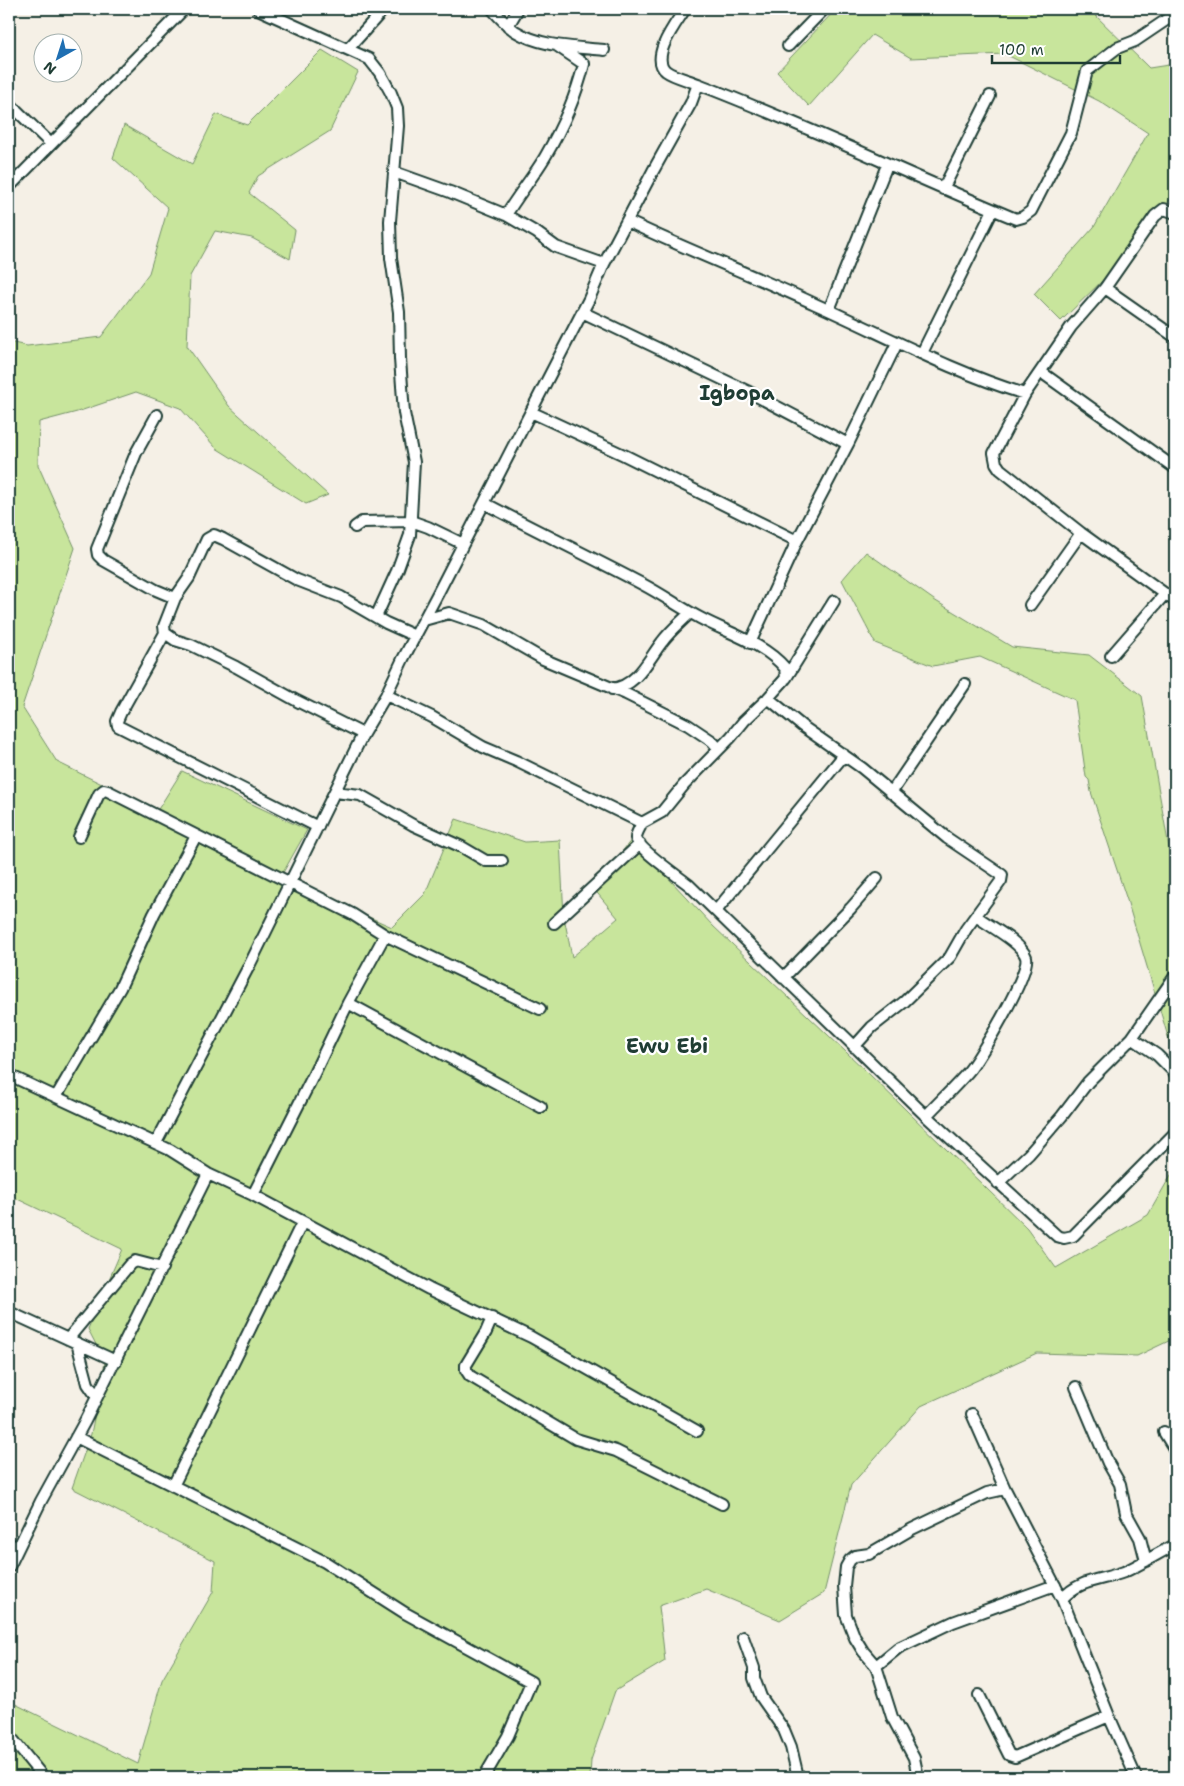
<svg xmlns="http://www.w3.org/2000/svg" width="1184" height="1786" font-family="'Shantell Sans',sans-serif">
  <style>
    .green { fill: #c8e59c; stroke: #749168 }
    .lines { fill: none; stroke-linecap: round; stroke-linejoin: round }
    .minor-casing { stroke: #1f3d34; stroke-width: 14 }
    .minor { stroke: #fff; stroke-width: 10 }
    .labels { text-anchor: middle; dominant-baseline: central; stroke-width: 4.5; stroke-linejoin: round; paint-order: stroke }
    .quarter-label { font-size: 20px; font-weight: bold; fill: #1f3d34; stroke: #fff }
  </style>
  <rect width="100%" height="100%" fill="#f5f0e6"/>
  <filter id="ink" filterUnits="userSpaceOnUse"><feTurbulence type="fractalNoise" baseFrequency=".02" numOctaves="2"/><feDisplacementMap in="SourceGraphic" scale="10" xChannelSelector="R" yChannelSelector="G"/><feConvolveMatrix kernelMatrix="1 2 1 2 8 2 1 2 1" color-interpolation-filters="sRGB"/></filter>
  <g filter="url(#ink)">
    <path class="green" d="M836 9H1089L1149 68 1175 64V191L1148 236 1061 321 1034 294 1094 227 1148 133 1099 101 1005 54 911 58 872 35 809 106 777 72Z
      M322 50 358 72 330 131 258 176 249 193 295 230 290 259 252 238 215 231 190 276 187 346 229 406 328 495 306 504 216 448 180 408 136 392 77 412 39 422 38 465 75 548 22 707 57 762 157 811 182 771 307 830 280 878 392 927 425 894 456 819 525 842 560 840 564 917 572 957 618 918 593 888 632 839 713 926 865 1070 1027 1228 1056 1268 1148 1215 1175 1168V1338L1137 1356 1037 1353 921 1406 851 1485 824 1593 780 1620 706 1589 659 1606 665 1661 615 1691 591 1760 590 1777H9V1701L138 1764 162 1680 213 1592 215 1561 72 1488 91 1434 105 1362 88 1329 122 1249 9 1195V342L27 346 101 337 149 273 168 208 113 158 124 125 192 164 216 114 247 125Z
      M866 552 934 600 1012 647 1089 655 1142 696 1171 859 1175 861V1060L1127 900 1091 792 1089 780 1086 777 1075 700 980 657 933 666 875 643 842 580Z"/>
    <g class="lines">
      <g class="minor-casing">
        <path id="minor" d="M258 9 369 59 380 73 391 93 397 108 398 126 390 221 391 258 399 312 400 359 404 413 414 462 410 535 397 571 376 617
          M492 9C499 17 506 25 515 31 541 47 575 47 604 50
          M508 26 518 9
          M788 46 824 9
          M348 49 384 9
          M698 84C806 125 909 175 1016 219L1023 217 1031 211 1071 133 1087 71 1117 48 1135 41 1175 14
          M9 103 51 144
          M394 172 450 192 506 215 537 233 556 247 604 264
          M9 187 184 9
          M943 189 990 96
          M506 215C518 195 533 177 545 157 562 128 576 97 584 64L556 45
          M627 221C689 251 753 275 815 304 885 335 952 372 1025 394L1071 327 1105 288 1155 216 1164 209 1175 213
          M1105 288 1175 337
          M829 310 887 165
          M582 312 747 391 848 444
          M922 353 993 210
          M1041 372 1175 468
          M1025 394 994 453 996 463 1000 469 1081 533 1175 601
          M531 412 624 455 797 541
          M157 415 136 453 97 549 98 555 103 560 156 590 175 598
          M484 503C537 531 591 557 644 585 663 595 681 608 700 618 728 633 764 643 785 668L786 678 768 698 744 721 731 737 684 785 662 812 642 823
          M355 527 362 522 411 521 428 527 463 544
          M1030 605 1081 533
          M424 620 449 613 484 625 543 659 626 694 688 725 712 741 719 749
          M165 633 121 712 117 721 118 726 318 827
          M750 643 797 541 848 444 897 343
          M1111 656 1165 594
          M786 678 834 601
          M612 689C637 686 648 660 662 642 670 631 681 622 690 613
          M386 695 432 717 483 747 516 761 642 823C640 828 636 833 636 838 638 849 679 877 689 885L926 1116 1057 1236 1064 1238 1073 1236 1175 1133
          M768 698 802 726 862 768 947 838 1002 875 1001 881 966 929 950 957 904 1002 872 1027 854 1047
          M363 734 297 701 236 667 191 645 175 640 165 633 164 626 175 598 189 578 207 539 214 535 223 539 297 580 341 597 386 623 415 636
          M335 792 360 795 413 825 462 847 486 861H502
          M891 793 965 684
          M79 837 99 794 104 790 108 791 352 914 385 935 540 1009
          M716 911 844 755
          M554 923 640 844
          M385 935 348 1003 541 1107
          M783 978 851 908 877 878
          M1132 1038 1157 1055 1175 1073
          M9 1075 170 1150 208 1174 253 1195 429 1289 531 1337 697 1431
          M56 1097 120 988 154 914 196 836
          M926 1116C940 1101 955 1087 968 1072 980 1058 1031 972 1026 957 1021 942 989 926 976 916
          M156 1143 249 966 363 734 386 695 403 659 438 593 540 394 589 299 604 264 653 171 691 103 698 84C689 80 674 77 666 71 649 57 677 22 685 9
          M998 1183 1029 1154 1062 1116 1088 1082 1132 1038 1175 976
          M253 1195 311 1080 348 1003
          M9 1312 116 1361
          M492 1318 486 1332 466 1365V1370L470 1376 576 1439 616 1451 722 1504
          M68 1339 130 1264 135 1261 162 1268
          M77 1343 88 1384 97 1397
          M1076 1387 1108 1463 1120 1484 1126 1513 1140 1538 1146 1561
          M972 1414 1005 1489 1062 1599 1109 1716 1136 1777
          M1164 1432 1175 1450
          M76 1437 325 1562 405 1613 531 1682 508 1736 484 1777
          M173 1486 302 1223
          M9 1545 19 1546
          M9 1567 41 1501 85 1421 208 1174
          M1062 1599C1080 1579 1100 1581 1124 1572 1142 1564 1158 1553 1175 1545
          M743 1637 754 1668V1678L761 1697 784 1730 791 1747 798 1777
          M876 1666 898 1648 953 1622 1055 1585
          M979 1695 1009 1755 1015 1757 1109 1716
          M9 1735 43 1777
          M918 1777 914 1758 892 1717 876 1666 863 1651 855 1638 846 1615 844 1586 846 1567 850 1560 855 1556 869 1554 912 1529 987 1493 1005 1489"/>
      </g>
      <use href="#minor" class="minor"/>
    </g>
  </g>
  <g class="labels">
    <g class="quarter-label">
      <text x="737" y="393">Igbopa</text>
      <text x="667" y="1046">Ewu Ebi</text>
    </g>
  </g>
  <rect width="1184" height="1786" fill="none" stroke="#fff" stroke-width="30"/>
  <rect x="15" y="15" width="1154" height="1756" fill="none" stroke="#1f3d34" stroke-width="2" filter="url(#ink)"/>
  <g transform="translate(58 58) rotate(219)"><circle r="24" fill="#ffffff" stroke="#a5b1ae"/>
  <path d="M0-4L9 19L0 12L-9 19Z" fill="#1f6fb2"/>
  <text y="-8" font-size="14" font-weight="bold" text-anchor="middle" fill="#1f3d34">N</text>
  </g>
  <path d="M992 55v8h128v-8" fill="none" stroke="#1f3d34" stroke-width="2.5"/>
  <text x="999" y="55" font-size="15" fill="#1f3d34" stroke="#ffffff" stroke-width="4" paint-order="stroke">100 m</text>
</svg>
